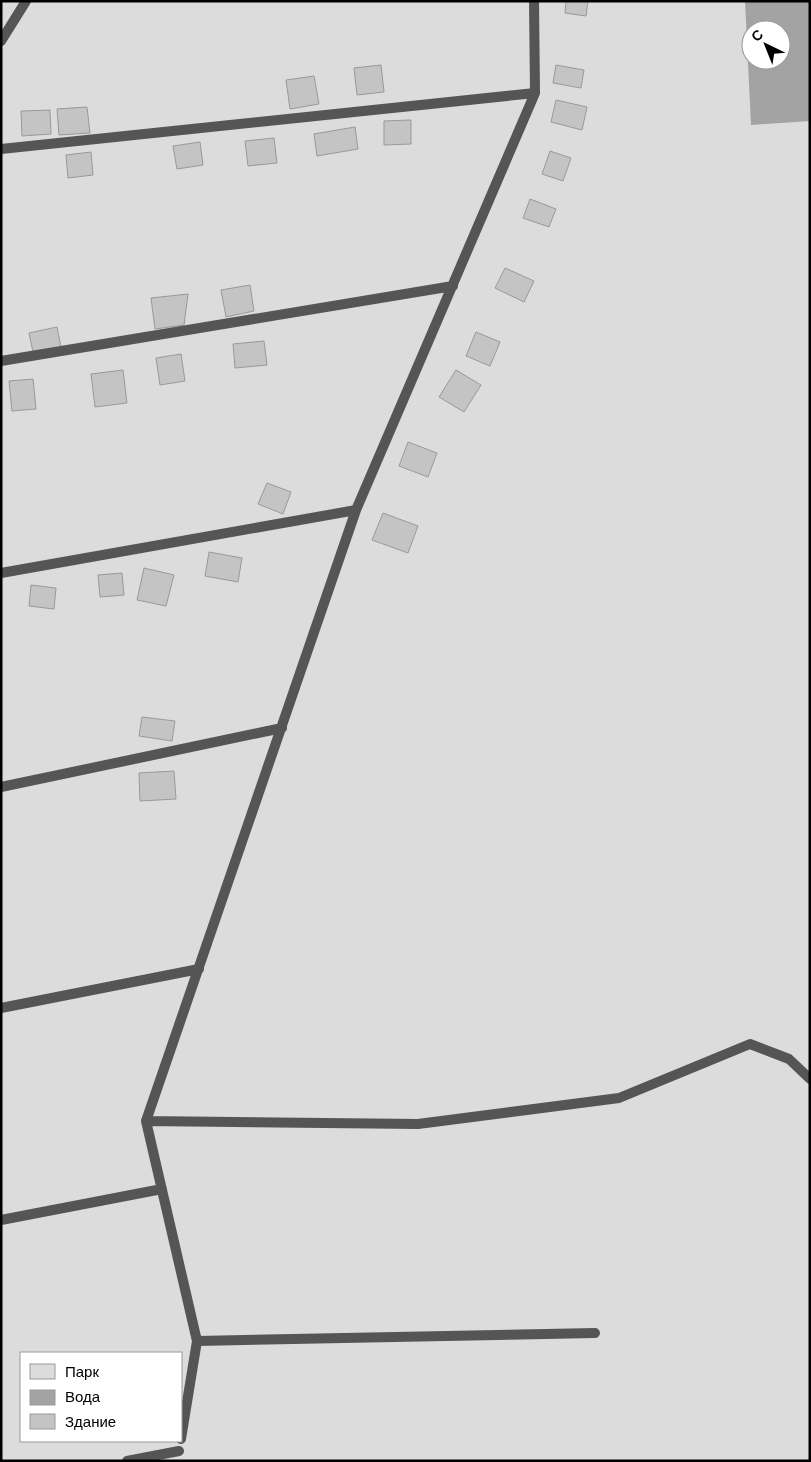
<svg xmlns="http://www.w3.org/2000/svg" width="811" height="1462" font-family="Barlow,sans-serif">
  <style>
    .green { fill: #dcdcdc; fill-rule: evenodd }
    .water { fill: #a3a3a3; fill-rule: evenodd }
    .building { fill: #c4c4c4; stroke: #999 }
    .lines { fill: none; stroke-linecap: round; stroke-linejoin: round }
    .lane { stroke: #555; stroke-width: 10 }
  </style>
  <rect width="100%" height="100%" fill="#fff"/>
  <path class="green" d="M1 1H810V1461H1ZM751 30H781V60H751ZM21 1353H181V1441H21Z"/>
  <path class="water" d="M745 1H810V121L751 125ZM751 30H781V60H751Z"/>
  <path class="building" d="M566 1H588L586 16 565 13Z
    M381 65 384 92 357 95 354 68Z
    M556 65 584 70 581 88 553 83Z
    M314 76 319 104 290 109 286 80Z
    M556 100 587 107 582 130 551 122Z
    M87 107 90 133 59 135 57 109Z
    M50 110 51 134 22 136 21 111Z
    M411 120V144L384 145V121Z
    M355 127 358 149 317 156 314 134Z
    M274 138 277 163 248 166 245 141Z
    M200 142 203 165 177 169 173 146Z
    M550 151 571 158 563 181 542 174Z
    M91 152 93 175 68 178 66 155Z
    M530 199 556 209 549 227 523 218Z
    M505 268 534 281 524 302 495 288Z
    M250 285 254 311 226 317 221 290Z
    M188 294 184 325 155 329 151 298Z
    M57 327 61 347 33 352 29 333Z
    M476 332 500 342 490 366 466 356Z
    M264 341 267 365 235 368 233 344Z
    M181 354 185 381 160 385 156 358Z
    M123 370 127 403 95 407 91 374Z
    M456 370 481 385 464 412 439 397Z
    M33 379 36 409 12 411 9 381Z
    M408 442 437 453 428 477 399 466Z
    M267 483 291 492 283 514 258 504Z
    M383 513 418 526 408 553 372 540Z
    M209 552 242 558 238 582 205 576Z
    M144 568 174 575 166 606 137 600Z
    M122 573 124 595 100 597 98 575Z
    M31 585 56 588 54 609 29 606Z
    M142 717 175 721 172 741 139 736Z
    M174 771 176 799 140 801 139 773Z"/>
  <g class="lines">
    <path class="lane" d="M1 41 26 1
      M1 149 535 93
      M1 361 453 286
      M1 573 356 510
      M1 787 282 728
      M1 1008 199 969
      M146 1121 418 1124 619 1098 750 1044 789 1059 810 1079
      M1 1220 162 1189
      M197 1341 595 1333
      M181 1439 197 1341 146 1121 356 510 535 93 534 1
      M127 1461 179 1451"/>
  </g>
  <rect width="811" height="1462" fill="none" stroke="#000000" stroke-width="5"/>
  <rect x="20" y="1352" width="162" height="90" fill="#ffffff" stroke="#999999"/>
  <rect x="30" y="1364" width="25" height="15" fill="#dcdcdc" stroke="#999999"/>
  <text x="65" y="1377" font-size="15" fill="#000000">Парк</text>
  <rect x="30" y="1390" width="25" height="15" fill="#a3a3a3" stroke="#999999"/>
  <text x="65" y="1402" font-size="15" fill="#000000">Вода</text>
  <rect x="30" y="1414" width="25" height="15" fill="#c4c4c4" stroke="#999999"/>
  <text x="65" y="1427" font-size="15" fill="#000000">Здание</text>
  <g transform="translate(766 45) rotate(317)"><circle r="24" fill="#ffffff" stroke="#999999"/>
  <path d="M0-4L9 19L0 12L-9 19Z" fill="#000000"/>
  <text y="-8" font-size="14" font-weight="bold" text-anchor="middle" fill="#000000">С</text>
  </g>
</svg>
